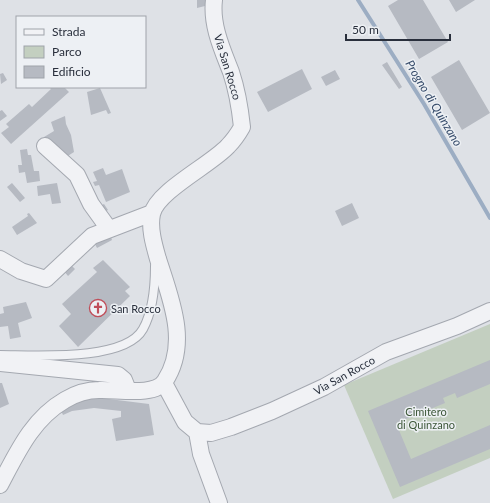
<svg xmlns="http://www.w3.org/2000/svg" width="490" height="503" font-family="Lato,sans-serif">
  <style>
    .green { fill: #c3cfc0 }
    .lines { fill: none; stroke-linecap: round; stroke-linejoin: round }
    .stream { stroke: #9cadc3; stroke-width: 4 }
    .building { fill: #b6bac2 }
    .service-casing { stroke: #a4a8b0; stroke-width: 10 }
    .minor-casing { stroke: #a4a8b0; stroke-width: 18 }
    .service { stroke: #f1f2f5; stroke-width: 8 }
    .minor { stroke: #f1f2f5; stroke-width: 16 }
    .labels { text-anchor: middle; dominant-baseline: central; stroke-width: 3; stroke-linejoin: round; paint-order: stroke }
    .street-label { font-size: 11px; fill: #292f3c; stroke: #edf0f4 }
    .poi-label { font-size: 11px; fill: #292f3c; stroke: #edf0f4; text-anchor: start }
    .park-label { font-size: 11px; fill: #3c5638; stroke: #edf0f4 }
    .water-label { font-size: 12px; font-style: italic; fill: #374c6b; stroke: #edf0f4 }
  </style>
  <rect width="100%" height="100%" fill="#dee1e6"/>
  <path class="green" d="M490 324V458L393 499 344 385Z"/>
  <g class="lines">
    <path class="stream" d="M358 0 424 104 490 218"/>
  </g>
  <path class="building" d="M197 0H205V6L197 8Z
    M398 0H423L448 42 419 59 388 6Z
    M449 0H475L456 12Z
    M459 60 490 113 462 130 431 77Z
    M387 62 402 87 399 89 382 65Z
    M302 69 312 89 268 112 257 92Z
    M335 70 340 79 326 86 321 77Z
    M3 73 7 80 1 84 0 74Z
    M49 87H64L69 92 11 144 1 133 9 127 6 124 29 104 32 107 51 89Z
    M100 88 111 113 108 114 106 110 91 115 87 92Z
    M2 110 7 116 0 121V111Z
    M65 116 66 124 71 135 74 152 63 159 44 137 54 131 51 122Z
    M27 149 28 155H31L34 171H39L40 181 27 183 25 172 19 173 18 165H22L20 150Z
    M103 168 106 175 122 169 130 192 106 202 99 185 95 186 93 182 97 181 93 172Z
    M12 183 25 198 20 202 7 187Z
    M57 183 61 203 52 204 50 194 38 196 37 186Z
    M352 203 359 218 342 226 335 211Z
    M104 204 108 210 101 214 96 208Z
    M29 213 37 223 17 235 12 227 28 216 27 214Z
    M109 232 112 240 97 248 92 238Z
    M103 260 130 287 125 291 130 296 78 347 59 326 71 314 62 304 97 272 93 268Z
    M68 262 75 269 68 276 64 271Z
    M26 302 32 318 18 323 21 337 10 339 8 326 0 327V314L4 313 3 307Z
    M490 360V384L457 398 455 393 443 398 445 403 396 423 411 459 490 425V449L400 487 368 411Z
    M0 383H2L9 404 0 408Z
    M93 397 149 404 154 435 116 441 112 419 121 417V411L94 408 72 411 63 415 59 406Z"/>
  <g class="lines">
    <g class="service-casing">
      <path id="service" d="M0 355C33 355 125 362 143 329 153 311 155 285 155 266"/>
    </g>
    <g class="minor-casing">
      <path id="minor" d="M45 146 77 175 91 204 109 229
        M0 259 21 271 46 279 92 236 152 213
        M0 363 118 375 124 380 128 390
        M164 383 185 422 197 432 211 433 231 427 272 411 324 387 386 352 457 326 490 311
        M197 432 201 454 219 503
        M0 485C17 453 32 419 65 400 75 394 87 390 99 390 117 389 155 397 165 381 190 343 170 297 158 259 154 245 149 228 152 214 157 191 212 164 228 146 234 140 238 134 242 127 240 108 237 90 231 72 222 49 211 25 214 0"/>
    </g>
    <use href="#service" class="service"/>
    <use href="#minor" class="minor"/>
  </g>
  <defs>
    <g id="church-ring" transform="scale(0.9)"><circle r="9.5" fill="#edf0f4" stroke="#c04e5a" stroke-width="1.5"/><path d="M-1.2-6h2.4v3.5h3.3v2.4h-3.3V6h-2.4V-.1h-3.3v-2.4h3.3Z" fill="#c04e5a"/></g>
  </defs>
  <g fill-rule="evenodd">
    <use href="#church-ring" x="98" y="308"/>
  </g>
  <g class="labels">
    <g class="street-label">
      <text transform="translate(228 67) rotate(73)">Via San Rocco</text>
      <text transform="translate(344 375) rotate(-29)">Via San Rocco</text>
    </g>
    <g class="poi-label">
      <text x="111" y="308">San Rocco</text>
    </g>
    <g class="park-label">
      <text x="426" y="411">Cimitero<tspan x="426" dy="13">di Quinzano</tspan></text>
    </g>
    <g class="water-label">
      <text transform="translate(434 103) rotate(59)">Progno di Quinzano</text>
    </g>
  </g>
  <rect x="16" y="16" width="130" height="72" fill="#edf0f4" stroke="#9fa3aa"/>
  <rect x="24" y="29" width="20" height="6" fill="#f1f2f5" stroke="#9fa3aa"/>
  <text x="52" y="36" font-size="12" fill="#292f3c">Strada</text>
  <rect x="24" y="46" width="20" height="12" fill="#c3cfc0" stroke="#9fa3aa"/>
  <text x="52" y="56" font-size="12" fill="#292f3c">Parco</text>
  <rect x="24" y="66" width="20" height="12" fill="#b6bac2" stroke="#9fa3aa"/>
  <text x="52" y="76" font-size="12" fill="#292f3c">Edificio</text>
  <path d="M346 34v6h104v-6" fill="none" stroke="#292f3c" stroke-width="2"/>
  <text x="352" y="34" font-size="12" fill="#292f3c" stroke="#edf0f4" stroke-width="3" paint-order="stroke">50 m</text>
</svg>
